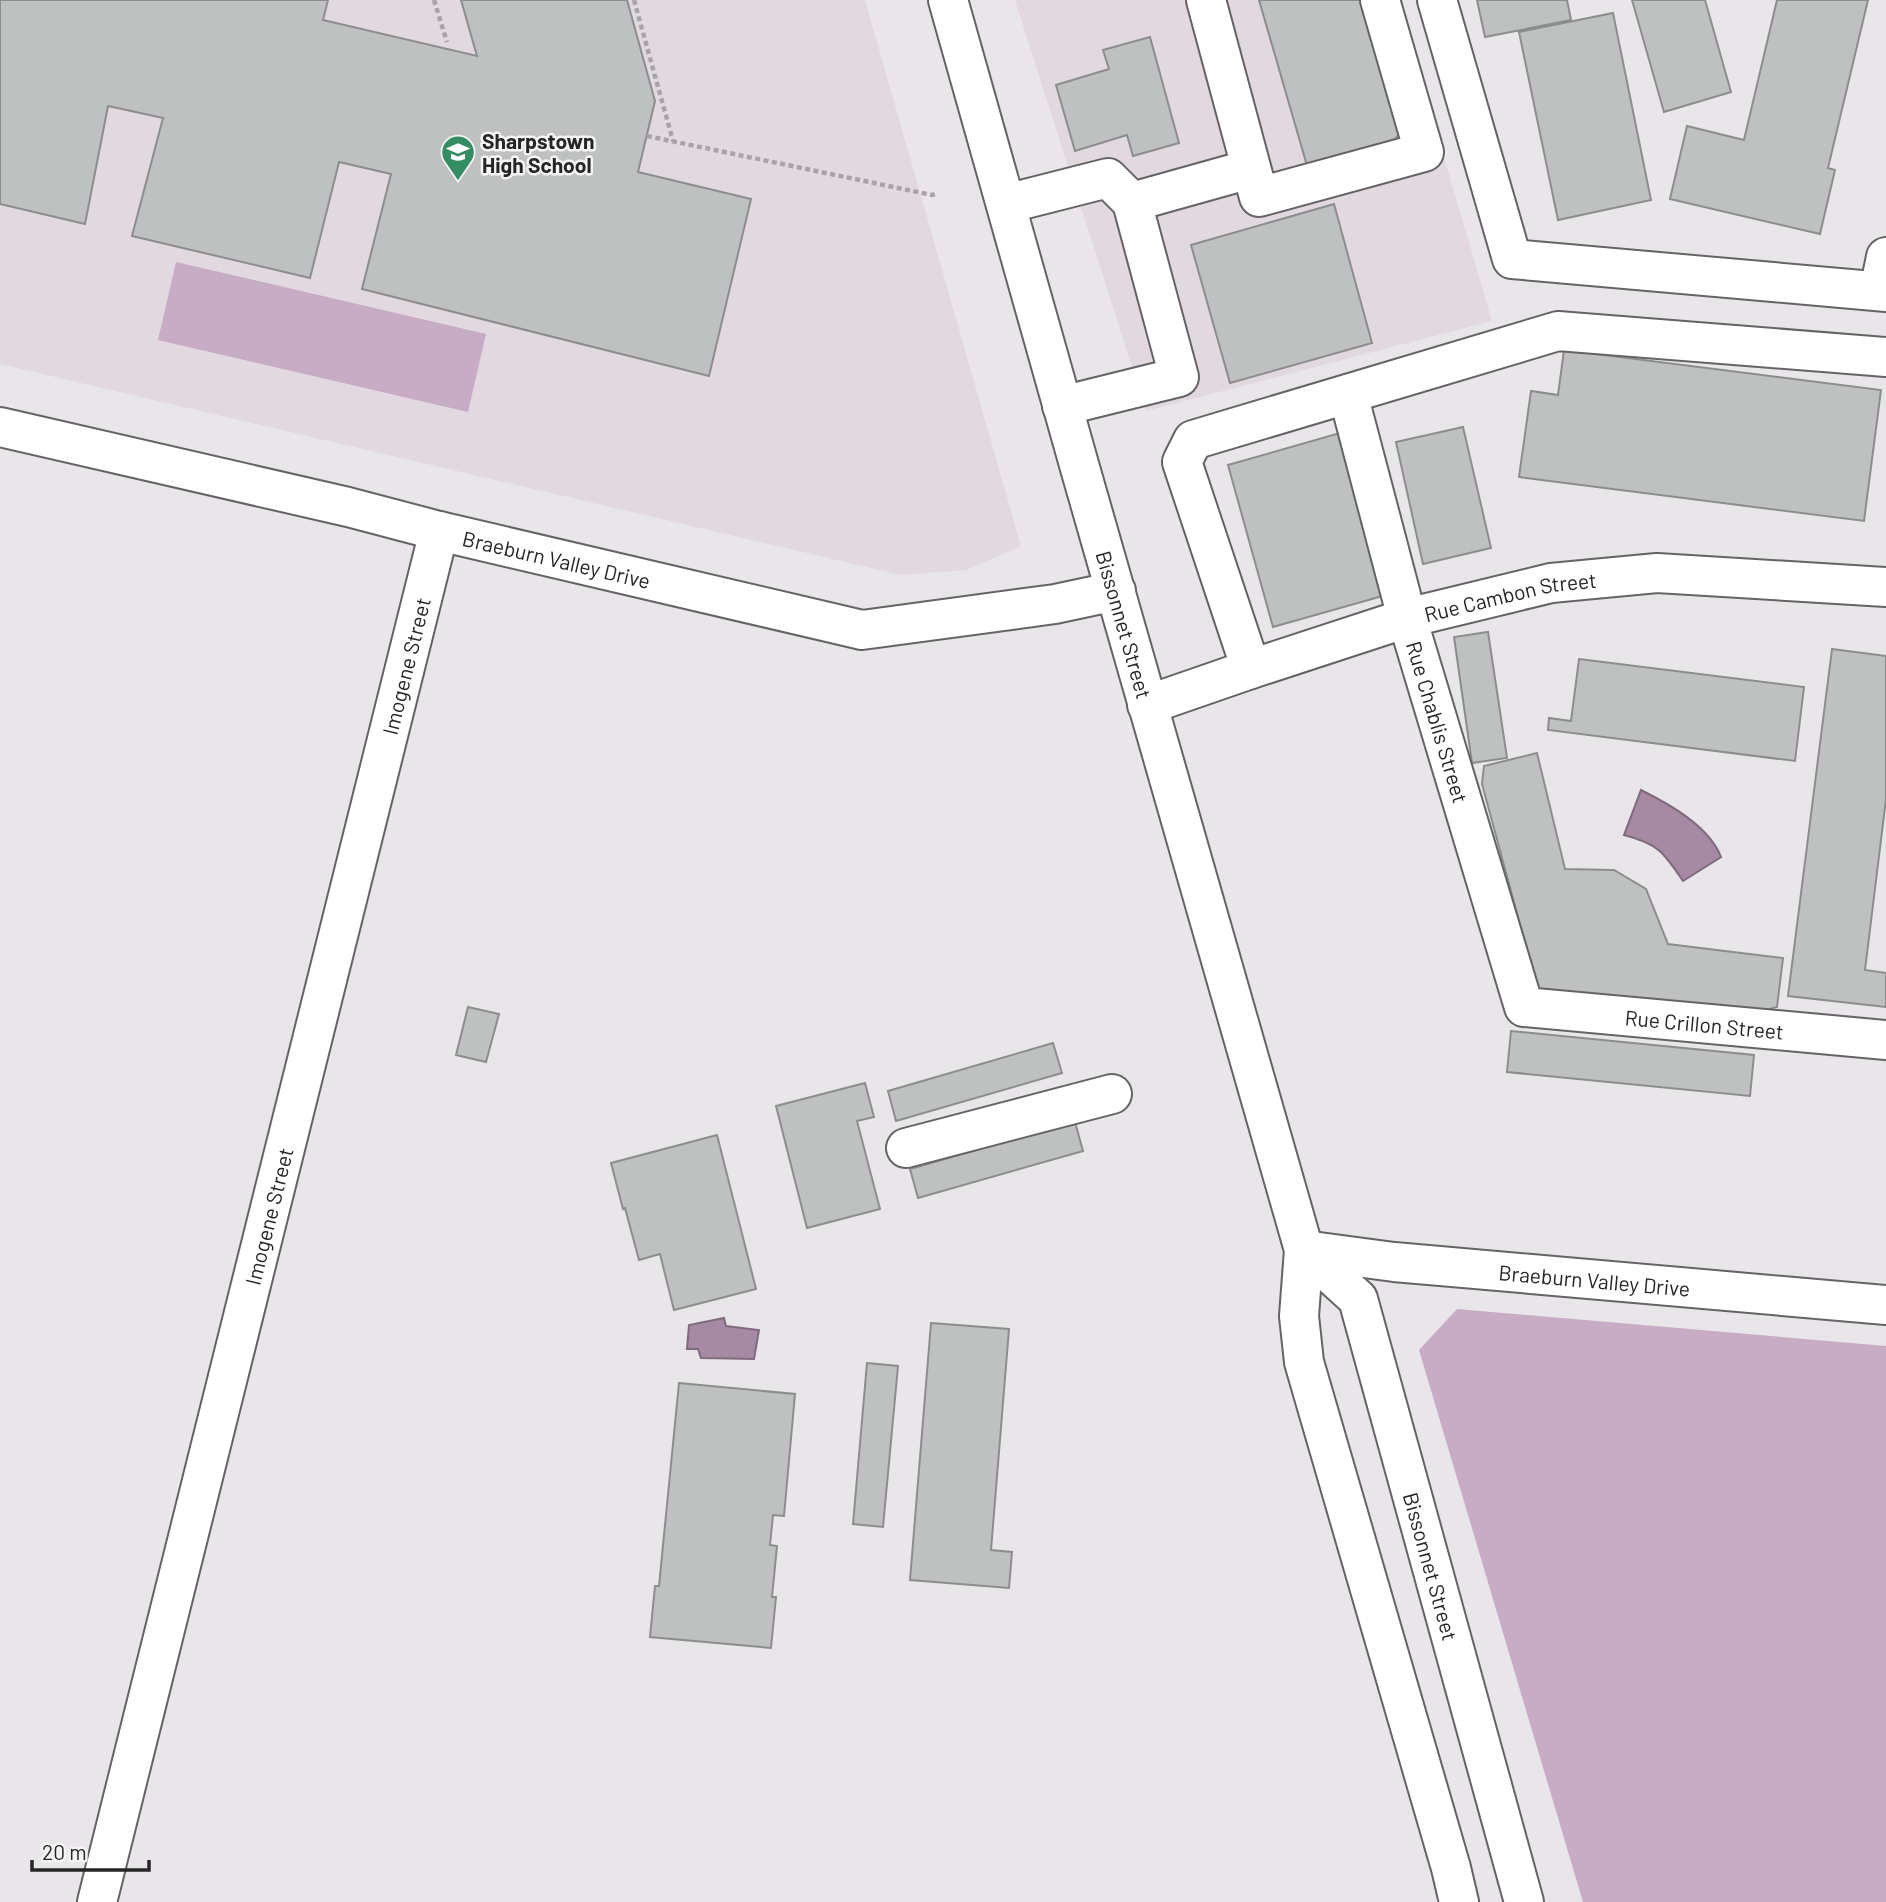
<svg xmlns="http://www.w3.org/2000/svg" width="1886" height="1902" font-family="Barlow,sans-serif">
  <style>
    .built { fill: #e2d8e0 }
    .green { fill: #c8abc4 }
    .water { fill: #a689a2; stroke: #806b7d; stroke-width: 2 }
    .building { fill: #bec1bf; stroke: #8b8e8c; stroke-width: 2 }
    .lines { fill: none; stroke-linecap: round; stroke-linejoin: round }
    .minor-casing { stroke: #656365; stroke-width: 42 }
    .major-casing { stroke: #656365; stroke-width: 42 }
    .path { stroke: #a7a4a7; stroke-width: 4.5; stroke-dasharray: 5 3.5; stroke-linecap: butt }
    .minor { stroke: #fff; stroke-width: 38 }
    .major { stroke: #fff; stroke-width: 38 }
    .labels { text-anchor: middle; dominant-baseline: central; stroke-width: 5; stroke-linejoin: round; paint-order: stroke }
    .poi-label { font-size: 21px; font-weight: bold; fill: #262526; stroke: #f6f3f6; text-anchor: start }
    .street-label { font-size: 21px; fill: #262526; stroke: #f6f3f6 }
  </style>
  <rect width="100%" height="100%" fill="#e9e6e9"/>
  <path class="built" d="M0 0H865L1021 546 966 570 901 575 0 364Z
    M1015 0H1398L1492 321 1146 411Z"/>
  <path class="green" d="M176 262 486 334 468 412 158 340Z
    M1457 1309 1886 1346V1902H1583L1419 1350Z"/>
  <path class="water" d="M1641 790C1669 804 1709 826 1721 857L1683 881C1664 853 1659 844 1624 835Z
    M724 1318 726 1326 759 1330 754 1359 701 1358 698 1349H687L689 1325Z"/>
  <path class="building" d="M0 0H328L323 20 477 56 461 0H627L655 101 638 172 751 199 709 376 362 289 391 174 339 162 310 278 132 236 163 118 108 106 85 224 0 204Z
    M1259 0H1363L1401 131 1385 154 1310 176Z
    M1477 0H1567L1571 20 1485 37Z
    M1632 0H1705L1731 92 1664 112Z
    M1777 0H1868L1828 168 1835 170 1820 234 1670 199 1687 126 1744 140Z
    M1613 13 1651 200 1558 220 1519 32Z
    M1150 37 1179 143 1133 156 1127 135 1075 151 1056 85 1109 69 1103 50Z
    M1334 204 1372 343 1230 383 1191 245Z
    M1564 350 1881 390 1864 521 1519 477 1531 391 1558 395Z
    M1463 427 1491 548 1423 564 1396 442Z
    M1340 433 1386 595 1273 627 1228 465Z
    M1488 632 1507 758 1472 763 1454 637Z
    M1832 649 1886 656V799L1865 970 1886 973V1007L1788 996Z
    M1579 659 1804 687 1795 761 1548 730 1549 718 1571 721Z
    M1537 753 1565 869 1614 870 1646 889 1668 944 1783 958 1777 1007 1755 1013 1538 991 1482 784 1484 766Z
    M468 1007 499 1014 486 1062 456 1055Z
    M1511 1031 1754 1055 1750 1096 1507 1072Z
    M1053 1043 1062 1073 896 1121 888 1091Z
    M865 1083 874 1117 857 1121 880 1209 807 1228 776 1106Z
    M1075 1122 1083 1151 918 1198 910 1169Z
    M717 1135 756 1289 674 1310 660 1254 639 1260 625 1208 623 1209 611 1163Z
    M931 1323 1009 1329 991 1550 1012 1552 1009 1588 910 1580Z
    M867 1363 898 1366 883 1527 853 1524Z
    M679 1383 795 1394 784 1516 773 1515 770 1545 777 1546 772 1597H776L771 1648 650 1637 655 1586H659Z"/>
  <g class="lines">
    <g class="minor-casing">
      <g id="minor">
        <path d="M1206 0 1259 197 1424 152 1380 0"/>
        <path d="M1437 0 1512 259 1886 292"/>
        <path d="M1132 202 1250 169"/>
        <path d="M1006 204 1108 178 1132 202 1179 377 1062 406"/>
        <path d="M1879 291 1886 257"/>
        <path id="s1" d="M1348 394 1407 618 1524 1007 1886 1040"/>
        <path id="s2" d="M0 427 348 507 439 531 862 630 1055 604 1116 591"/>
        <path d="M1251 669 1182 462 1193 440 1558 331 1886 357"/>
        <path id="s3" d="M1147 705 1251 669 1407 618 1551 583 1657 573 1886 587"/>
        <path d="M906 1148 1112 1094"/>
        <path id="s4" d="M1304 1250 1394 1262 1886 1305"/>
        <path id="s5" d="M97 1902 439 531"/>
      </g>
    </g>
    <g class="major-casing">
      <g id="major">
        <path id="s6" d="M948 0 1080 468 1304 1250 1299 1316 1304 1362 1451 1868 1459 1902"/>
        <path id="s7" d="M1304 1250 1358 1299 1524 1902"/>
      </g>
    </g>
    <path class="path" d="M434 0 447 42
      M634 0 673 141
      M647 136 932 195 938 193"/>
    <use href="#minor" class="minor"/>
    <use href="#major" class="major"/>
  </g>
  <defs>
    <g id="school-pin" transform="scale(1.75)"><path d="M0 17L-7.5 6A9.5 9.5 0 1 1 7.5 6Z" fill="#358d62" stroke="#f6f3f6"/><path d="M0-5L7-2L0 1L-7-2ZM-4 1L0 2.5L4 1V4Q0 6-4 4Z" fill="#fff"/></g>
  </defs>
  <g fill-rule="evenodd">
    <use href="#school-pin" x="458" y="152"/>
  </g>
  <g class="labels">
    <g class="poi-label">
      <text x="482" y="140">Sharpstown<tspan x="482" dy="24">High School</tspan></text>
    </g>
    <g class="street-label">
      <text stroke="none"><textPath href="#s2" startOffset="572">Braeburn Valley Drive</textPath></text>
      <text stroke="none"><textPath href="#s3" startOffset="380">Rue Cambon Street</textPath></text>
      <text stroke="none"><textPath href="#s6" startOffset="649">Bissonnet Street</textPath></text>
      <text stroke="none"><textPath href="#s5" startOffset="1274">Imogene Street</textPath></text>
      <text stroke="none"><textPath href="#s1" startOffset="340">Rue Chablis Street</textPath></text>
      <text stroke="none"><textPath href="#s1" startOffset="819">Rue Crillon Street</textPath></text>
      <text stroke="none"><textPath href="#s5" startOffset="707">Imogene Street</textPath></text>
      <text stroke="none"><textPath href="#s4" startOffset="292">Braeburn Valley Drive</textPath></text>
      <text stroke="none"><textPath href="#s7" startOffset="350">Bissonnet Street</textPath></text>
    </g>
  </g>
  <path d="M32 1860v10h117v-10" fill="none" stroke="#262526" stroke-width="3.5"/>
  <text x="42" y="1860" font-size="21" fill="#262526" stroke="#f6f3f6" stroke-width="5" paint-order="stroke">20 m</text>
</svg>
